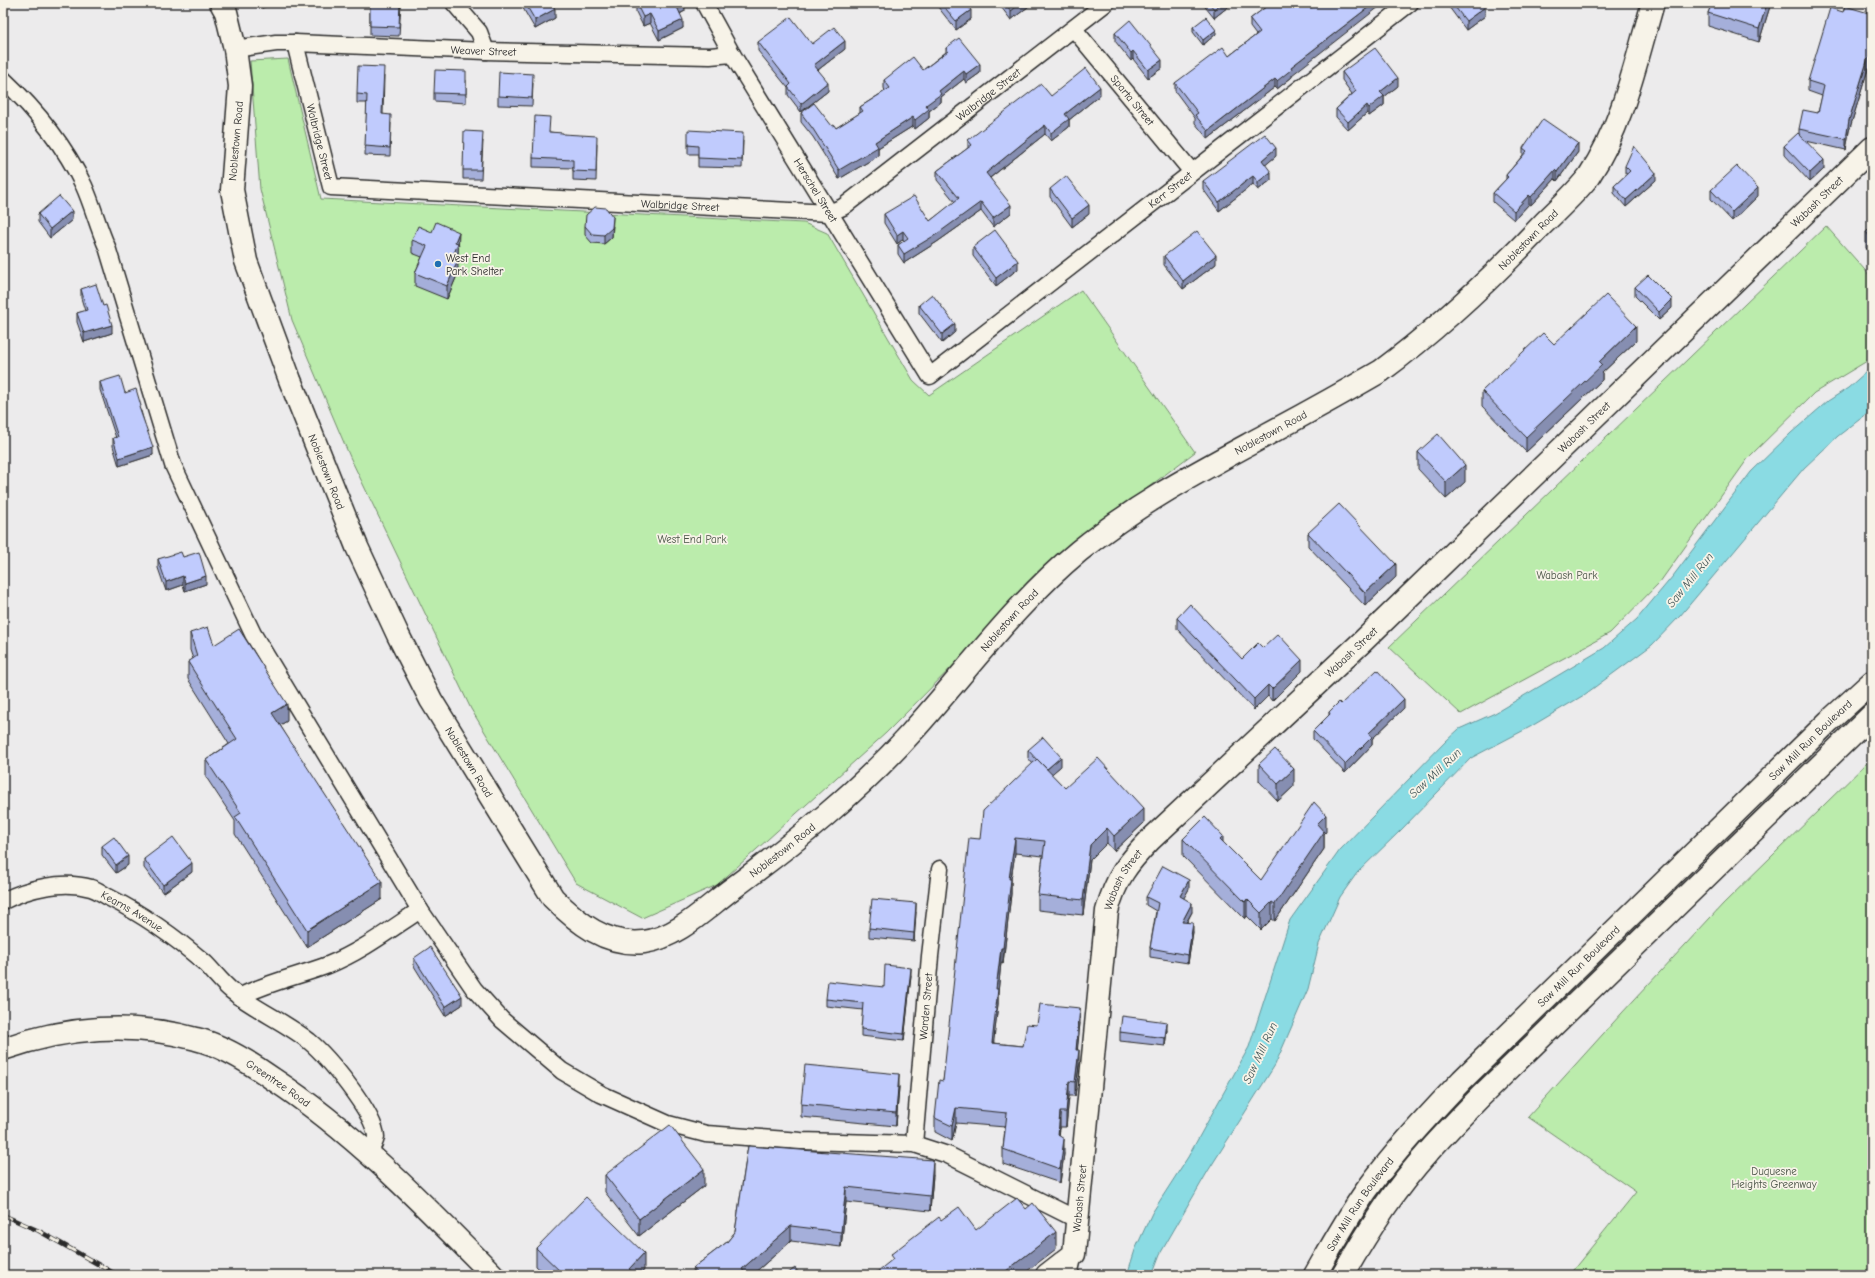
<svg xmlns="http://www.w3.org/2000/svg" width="1875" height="1278" font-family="'Comic Neue',sans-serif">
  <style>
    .green { fill: #bbecac; stroke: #738c6c }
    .water { fill: #8adbe3; stroke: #649599 }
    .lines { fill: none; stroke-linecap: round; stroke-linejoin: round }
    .minor-casing { stroke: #2b2b2b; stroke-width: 19 }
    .secondary-casing { stroke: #2b2b2b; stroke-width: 25 }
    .trunk-casing { stroke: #2b2b2b; stroke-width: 25 }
    .minor { stroke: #f7f3e8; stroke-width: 16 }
    .secondary { stroke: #f7f3e8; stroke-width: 22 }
    .trunk { stroke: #f7f3e8; stroke-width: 22 }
    .rail-casing { stroke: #2b2b2b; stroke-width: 4.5 }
    .rail { stroke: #f7f3e8; stroke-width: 3; stroke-dasharray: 9; stroke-linecap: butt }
    .wall { fill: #a5afda; stroke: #2b2b2b }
    .shaded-wall { fill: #868eb1; stroke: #2b2b2b }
    .building { fill: #c0cbfd; stroke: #2b2b2b }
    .poi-dot { fill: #1f6fb2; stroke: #f7f3e8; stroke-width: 1.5 }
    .labels { text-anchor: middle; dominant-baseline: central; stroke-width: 3.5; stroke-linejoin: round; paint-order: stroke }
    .street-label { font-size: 11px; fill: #2b2b2b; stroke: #f7f3e8 }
    .poi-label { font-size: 11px; fill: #2b2b2b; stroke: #f7f3e8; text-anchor: start }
    .park-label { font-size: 11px; fill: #485245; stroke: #f7f3e8 }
    .water-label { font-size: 12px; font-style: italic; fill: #435759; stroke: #f7f3e8 }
  </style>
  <rect width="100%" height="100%" fill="#ecebec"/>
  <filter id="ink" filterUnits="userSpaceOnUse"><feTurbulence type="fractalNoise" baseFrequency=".025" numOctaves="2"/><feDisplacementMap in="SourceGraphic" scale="8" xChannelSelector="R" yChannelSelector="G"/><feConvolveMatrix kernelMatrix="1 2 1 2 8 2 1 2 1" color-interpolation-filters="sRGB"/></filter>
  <g filter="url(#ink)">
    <path class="green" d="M288 59 321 199 804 223 827 233 913 380 929 395 1081 290 1195 452 1076 542 886 733 717 885 642 918 576 883 471 709 350 457 292 320 260 189 250 61Z
      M1826 226 1872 278V358L1814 393 1749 457 1660 582 1610 633 1461 714 1389 647Z
      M1872 758V1275H1569L1636 1192 1528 1117 1622 1013 1723 904Z"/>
    <path class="water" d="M1872 370V410L1838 436 1804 468 1680 616 1652 645 1584 695 1530 727 1471 758 1401 830 1357 873 1340 897 1319 944 1308 989 1275 1065 1208 1171 1160 1254 1152 1275H1127L1135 1250 1152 1213 1188 1157 1249 1047 1290 920 1340 850 1446 741 1459 729 1495 713 1604 648 1637 619 1673 576 1751 472 1791 433 1828 401 1848 388 1866 372Z"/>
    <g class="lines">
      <g class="minor-casing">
        <g id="minor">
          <path d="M454 3 479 32 486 51"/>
          <path id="s1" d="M704 3 732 54 930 376 1410 3"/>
          <path id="s2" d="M1074 29 1192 172"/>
          <path id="s3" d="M295 43 331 187 829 213 843 207 1106 3"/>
          <path id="s4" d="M235 49 276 43H295L486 51 710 56 732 54"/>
          <path d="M3 79C35 109 65 146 84 186 93 206 98 227 107 247L173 465 253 634 420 910 474 989 502 1020 562 1071 601 1094 668 1124 706 1134 801 1141 914 1144 948 1155 1078 1220"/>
          <path id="s5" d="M3 901C29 888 63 880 91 888 98 890 104 895 110 898 144 915 176 938 205 963 214 972 222 983 232 991 256 1010 285 1022 309 1041 327 1056 375 1113 376 1137 376 1141 371 1149 369 1153"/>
          <path d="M239 997C268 982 299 976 328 965 361 952 391 929 420 910"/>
          <path id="s6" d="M914 1144 930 956 940 869"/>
          <path d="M1069 1275 1074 1254"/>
        </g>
      </g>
      <g class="secondary-casing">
        <g id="secondary">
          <path id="s7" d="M221 3 226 12 235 49 240 86 232 190 246 261 290 380 357 547 398 635 431 700 553 898C578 923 606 946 644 942 676 938 704 910 729 891 794 843 857 793 911 733 967 671 1015 604 1079 551 1138 503 1200 471 1266 435 1305 414 1343 393 1381 371 1439 328 1493 277 1543 224 1558 209 1576 193 1589 176 1623 125 1636 61 1653 3"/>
          <path id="s8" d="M3 1049C65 1027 132 1021 196 1039 221 1045 252 1064 273 1079 355 1133 424 1205 493 1275"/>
          <path id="s9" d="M1047 1275 1074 1254 1107 911C1116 878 1127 864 1150 840L1363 641 1872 148"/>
        </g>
      </g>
      <g class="trunk-casing">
        <g id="trunk">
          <path id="s10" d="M1315 1275C1331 1247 1347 1218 1366 1191 1395 1151 1428 1116 1462 1080L1829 721 1872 682"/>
          <path d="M1343 1275C1356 1252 1370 1229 1385 1207 1412 1167 1446 1132 1480 1097L1872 715"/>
        </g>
      </g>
      <use href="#minor" class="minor"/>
      <use href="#secondary" class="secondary"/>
      <use href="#trunk" class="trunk"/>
      <g class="rail-casing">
        <path id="rail" d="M3 1215 39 1231 117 1275"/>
      </g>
      <use href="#rail" class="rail"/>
    </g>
    <path class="wall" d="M260 3H273L262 8Z
      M370 3H401L399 36 370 35Z
      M520 3H554V4L553 5 555 18 535 29Z
      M636 3 685 11 680 14 683 28 659 40 650 23 643 26 636 12Z
      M873 3H883L876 8Z
      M938 3H965L971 19 956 30 938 7Z
      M998 3H1033L1011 20Z
      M1202 3H1233L1214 18Z
      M1271 3 1292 77 1277 89 1275 87 1208 139 1195 123V118L1175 91V83L1229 56 1256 35 1250 27V19Z
      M1446 3H1481L1485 16 1466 30Z
      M1712 3H1771L1759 42 1708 26V13Z
      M1843 12 1872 14V64L1870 70 1868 69 1849 131 1846 150 1806 141 1824 169 1810 182 1784 154V146L1799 134V129L1818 113 1822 96 1808 91V81Z
      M1193 27 1216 34 1203 45 1193 32Z
      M1115 33 1162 68 1148 78 1133 59 1131 61 1115 41Z
      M758 42 812 44 845 49 818 70 828 91 801 112 788 95V88L758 51Z
      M946 48 980 73 966 83 964 79 941 97V102L929 111V118L915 129 913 126 878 148V156L839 179 813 137 801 122V113L836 128 860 113V107L885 91 884 88V80L923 70 946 52Z
      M1342 72 1398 86 1384 97V105L1369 116 1367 113 1348 130 1336 117V109L1352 94 1342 80Z
      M384 76 383 114 391 123 390 156 365 155 367 103H357V94Z
      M466 80V103L434 101V93Z
      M533 83 532 106 498 105V96Z
      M1100 95 1069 120V127L1051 141 1045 134 990 178 1011 213 993 227 981 211 937 242 904 263 898 254V245L904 241 903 239 897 244 884 223V214L930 221 955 202 937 180V171L968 148V140L1051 96Z
      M550 132 563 134 597 144 596 181 573 180V168L533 167V158Z
      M483 141 481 179H463V170Z
      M743 141 742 168 698 167V154H688V145Z
      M1523 148 1578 152 1557 181 1555 179 1531 205 1529 204 1514 220 1493 202V193L1506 179V175L1523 155Z
      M1276 156 1265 165 1271 180 1258 190 1253 184 1219 211 1203 189V181Z
      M1625 166 1656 180 1626 207 1614 193V186L1627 174 1625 173Z
      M1050 189 1089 214 1072 227 1050 197Z
      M1711 190 1758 196 1732 221 1711 199Z
      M38 214 72 220 50 238 38 222Z
      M585 226H613L612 237 604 244 592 243 585 235Z
      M1872 227V255L1866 248V232Z
      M412 240 459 245 458 247V256L457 260 458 273 447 299 415 286V273L422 257 412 253Z
      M973 247 1018 269 996 286 973 256Z
      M1164 256 1216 264 1183 289 1164 265Z
      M1635 287 1672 308 1659 320 1635 296Z
      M81 289 103 306 112 333 84 342 77 322V313L85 311 81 298Z
      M919 305 955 332 942 343 919 313Z
      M1636 341 1602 373V380L1526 452 1482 406V391L1554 344Z
      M100 382 125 393 141 411 153 455 119 466 113 446V438H116L100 390Z
      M1418 452 1465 482 1446 499 1418 469Z
      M1308 533 1396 577 1365 606 1308 546Z
      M183 557 206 584 185 591 183 585 166 591 158 568V559Z
      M1177 618 1242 659 1302 671 1272 701 1268 696 1254 710 1177 629Z
      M190 633 214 645 287 721 280 725 382 899 307 947 235 834V821L206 777V760L229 744 188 679V662L193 659 190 650Z
      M1341 704 1404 708 1372 739V745L1345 773 1313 739V731L1329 716V712Z
      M1028 750 1061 766 1051 774 1065 788 1144 823 1114 851 1107 843 1090 860 1083 915 1038 910V895L1043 856 1015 853 1011 879V894L1003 963 1001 962 998 993V1004L993 1043 1023 1046 1037 1025 1080 1023 1077 1050 1079 1065 1075 1096H1069L1066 1127H1060L1059 1136 1064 1154 1060 1183 1003 1164V1149L1005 1127 956 1123 952 1141 935 1132V1118L943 1081 980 839 1033 764 1028 758Z
      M1259 764 1294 786 1278 801 1259 781Z
      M1326 832 1324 834V849L1275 921 1272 919 1261 930 1247 916 1245 919 1183 856V839L1223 842 1261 880Z
      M102 846 128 865 116 873 102 855Z
      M144 859 192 872 163 893 144 868Z
      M1189 889 1183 898 1192 912 1187 922 1193 932 1188 963 1150 957V948L1156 911 1146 905V897Z
      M916 912 914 941 869 937V928Z
      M414 958 462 1005 445 1016 414 966Z
      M911 975 904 1041 861 1036V1029L863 1010 826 1006V999L884 987Z
      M1167 1030 1165 1046 1120 1041V1032Z
      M899 1087 896 1126 801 1117V1104Z
      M748 1146 933 1175 930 1211 846 1202 841 1247 791 1241 752 1275H693V1268L727 1242 735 1232Z
      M605 1175 704 1186 639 1236 605 1192Z
      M536 1248 644 1270 640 1275H546L536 1266Z"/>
    <path class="shaded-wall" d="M262 3H273L262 8Z
      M685 3V11L677 15V7Z
      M876 3H883L876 8Z
      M1021 3H1033L1011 20V11Z
      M1222 3H1233L1214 18V9Z
      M1374 3H1384L1292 75V77L1277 89V81L1291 67Z
      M1767 3H1771L1759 42V29Z
      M1485 7V16L1466 30V21Z
      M555 9V18L535 29V20Z
      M971 10V19L956 30V21Z
      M650 14V23L643 26V17Z
      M683 20V28L659 40V31Z
      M1216 30V34L1203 45V40Z
      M845 41V49L814 73V65Z
      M1133 51V59L1131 61V53Z
      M1872 53V64L1870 70V59Z
      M1868 58V69L1849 131 1846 150V139L1849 120Z
      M1162 60V68L1148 78V70Z
      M980 64V73L966 83V74Z
      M964 71V79L941 97V102L929 111V118L915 129V120L926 105 939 91Z
      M1398 78V86L1384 97V105L1369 116V108L1380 92Z
      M1275 79V87L1208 139V131Z
      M828 82V91L801 112V104Z
      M1100 87V95L1069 120V127L1051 141V133L1065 114Z
      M1367 105V113L1348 130V122Z
      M913 117V126L878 148V156L839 179V170L875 142Z
      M1045 125V134L986 181V173Z
      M1578 143V152L1557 181V172Z
      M1276 148V156L1262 168V160Z
      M1824 160V169L1810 182V173Z
      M1555 170V179L1531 205V197Z
      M1271 172V180L1258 190V182Z
      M1656 173V180L1626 207V200Z
      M1253 176V184L1219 211V202Z
      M1758 188V196L1732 221V212Z
      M1529 195V204L1514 220V211Z
      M981 202V211L937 242 904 263V254Z
      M1011 205V213L993 227V218Z
      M1089 205V214L1072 227V218Z
      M72 211V220L50 238V229Z
      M613 217 612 237 604 244V235Z
      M903 231V239L897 244V235Z
      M459 232 458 256 453 269V256L455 242Z
      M1216 255V264L1183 289V281Z
      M458 260V273L447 299V286Z
      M1018 261V269L996 286V278Z
      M1672 299V308L1659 320V312Z
      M955 324V332L942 343V334Z
      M112 325V333L84 342V333Z
      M1636 326V341L1602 373V380L1526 452V437L1599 362Z
      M153 447V455L119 466V458Z
      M1465 465V482L1446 499V482Z
      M1396 564V577L1365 606V593Z
      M183 576V585L166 591V582Z
      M206 576V584L185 591V583Z
      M1302 660V671L1272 701V689Z
      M1268 685V696L1254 710V699Z
      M1404 699V708L1372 739V745L1345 773V764L1369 733Z
      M287 704V721L272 730V713Z
      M1061 757V766L1046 779V770Z
      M1294 769V786L1278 801V784Z
      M1144 808V823L1114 851V836Z
      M1326 815V832L1324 834V849L1275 921V904L1317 824Z
      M1107 828V843L1090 860 1083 915V900L1090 845Z
      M1223 836V853L1220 839Z
      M1015 838V853L1011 879V894L1003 963V948L1009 879Z
      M128 856V865L116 873V865Z
      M192 863V872L163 893V885Z
      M1189 880V889L1180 905V896Z
      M382 882V899L307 947V930Z
      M1247 899V916L1245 919V902Z
      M1272 902V919L1261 930V913Z
      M916 903V912L914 941V933Z
      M1192 903V912L1182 930V922Z
      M1193 923V932L1188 963V955Z
      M1001 948V962L998 993V1004L992 1058V1043L996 989Z
      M911 968V975L904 1041V1034Z
      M462 996V1005L445 1016V1007Z
      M1080 1008V1023L1076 1065V1050Z
      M1167 1022V1030L1165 1046V1038Z
      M1079 1050V1065L1075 1096V1082Z
      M899 1074V1087L896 1126V1113Z
      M1069 1081V1096L1066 1127V1112Z
      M956 1108V1123L952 1141V1126Z
      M1060 1112V1127L1058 1150V1135Z
      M1064 1139V1154L1060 1183V1169Z
      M933 1160V1175L930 1211V1196Z
      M704 1169V1186L639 1236V1219Z
      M846 1187V1202L841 1247V1232Z
      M791 1226V1241L752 1275H742V1269Z
      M1056 1232V1249L1022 1275H1001Z
      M644 1253V1270L640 1275H629V1269Z"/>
    <path class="building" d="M370 3H400L399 27 370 26Z
      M525 3H552L555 9 535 20Z
      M636 3H684L677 7 683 20 659 31 650 14 643 17Z
      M941 3H965L971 10 956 21Z
      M1005 3H1021L1011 11Z
      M1209 3H1222L1214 9Z
      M1271 3H1307L1311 8 1317 3H1374L1291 67 1292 69 1277 81 1275 79 1208 131 1195 115 1198 113 1175 83 1223 47 1229 56 1260 32 1250 19Z
      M1452 3H1481L1485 7 1466 21Z
      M1712 3H1767L1759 29 1708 13Z
      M1845 6 1872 14V53L1870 59 1868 58 1849 120 1846 139 1799 129 1803 110 1818 113 1824 86 1808 81 1830 8 1843 12Z
      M791 17 812 44 834 27 845 41 814 65 828 82 801 104 788 87 791 84 758 42Z
      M1206 17 1216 30 1203 40 1193 27Z
      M1130 20 1162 60 1148 70 1133 51 1131 53 1115 33Z
      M959 38 980 64 966 74 964 71 939 91 941 94 926 105 929 109 915 120 913 117 875 142 878 147 839 170 813 129 801 113 814 103 832 126 834 125 836 128 863 111 860 107 890 88 884 80 913 57 923 70 948 51 946 48Z
      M1375 48 1398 78 1380 92 1384 96 1369 108 1367 105 1348 122 1336 109 1356 91 1342 72Z
      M358 66 384 67 382 114 391 115 390 148 365 146 367 95 357 94Z
      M1086 68 1100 87 1065 114 1069 119 1051 133 1045 125 986 173 1011 205 993 218 981 202 937 234 904 254 898 245 908 238 903 231 897 235 884 214 914 196 930 221 959 198 937 171 972 145 968 140 1041 84 1051 96Z
      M435 70 466 71V94L434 93Z
      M499 72 533 74 532 98 498 96Z
      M535 116 550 117 549 132 563 133V134L597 136 596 172 573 171V160L533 158Z
      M1543 119 1578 143 1557 172 1555 170 1531 197 1529 195 1514 211 1493 193 1508 177 1506 175 1527 151 1523 148Z
      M688 130 743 133 742 160 698 158V146L688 145Z
      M464 131 483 132 481 170H463Z
      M1798 133 1824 160 1810 173 1784 146Z
      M1265 134 1276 148 1262 160 1271 172 1258 182 1253 176 1219 202 1203 181Z
      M1634 146 1656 173 1626 200 1614 186 1630 171 1625 166Z
      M1737 166 1758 188 1732 212 1711 190Z
      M1066 176 1089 205 1072 218 1050 189Z
      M59 196 72 211 50 229 38 214Z
      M595 207 606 208 613 217 612 228 604 235 592 234 585 226 586 215Z
      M436 222 459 232 455 242 458 243 453 256 450 255 449 256 458 260 447 286 415 273 427 246 412 240 418 226 432 232Z
      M1872 227V239L1866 232Z
      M995 230 1018 261 996 278 973 247Z
      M1197 231 1216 255 1183 281 1164 256Z
      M1648 275 1672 299 1659 312 1635 287Z
      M96 284 103 306 106 305 112 325 84 333 77 313 87 310 81 289Z
      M932 294 955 324 942 334 919 305Z
      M1606 295 1636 326 1599 362 1602 365 1526 437 1482 391 1543 333 1554 344Z
      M120 376 125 393 136 389 141 406 139 407 153 447 119 458 113 438 118 437 100 382Z
      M1438 434 1465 465 1446 482 1418 452Z
      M1339 504 1396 564 1365 593 1308 533Z
      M181 552 183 557 199 552 206 576 185 583 183 576 166 582 158 559Z
      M1190 604 1242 659 1258 643 1263 648 1278 634 1302 660 1272 689 1268 685 1254 699 1177 618Z
      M208 627 214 645 239 629 287 704 272 713 382 882 307 930 235 817 241 813 206 760 237 739 188 662 197 656 190 633Z
      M1377 670 1404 699 1369 733 1372 737 1345 764 1313 731 1330 714 1329 712 1339 702 1341 704Z
      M1043 737 1061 757 1047 769 1037 759V760L1028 750Z
      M1275 749 1294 769 1278 784 1259 764Z
      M1098 758 1144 808 1114 836 1107 828 1090 845 1083 900 1038 895 1045 841 1015 838 1009 879H1011L1003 948H1001L996 989H998L992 1043 1023 1046 1027 1024 1037 1025 1040 1004 1080 1008 1076 1050H1079L1075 1082 1069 1081 1066 1112H1060L1058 1135 1064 1139 1060 1169 1003 1149 1007 1113 956 1108 952 1126 935 1118 939 1080 943 1081 969 838 980 839 983 811 1037 759 1065 788Z
      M1314 802 1326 815 1317 824 1324 832 1275 904 1272 902 1261 913 1247 899 1245 902 1183 839 1205 817 1223 836 1220 839 1261 880Z
      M114 837 128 856 116 865 102 846Z
      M173 837 192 863 163 885 144 859Z
      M1163 866 1189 880 1180 896 1192 903 1182 922 1193 923 1188 955 1150 948 1158 903 1146 897Z
      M872 899 916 903 914 933 869 928Z
      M430 947 462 996 445 1007 414 958Z
      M885 965 911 968 904 1034 861 1029 863 1003 826 999 828 981 884 987Z
      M1122 1016 1167 1022 1165 1038 1120 1032Z
      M805 1065 899 1074 896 1113 801 1104Z
      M670 1125 704 1169 639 1219 605 1175Z
      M748 1146 933 1160 930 1196 846 1187 841 1232 791 1226 742 1269 746 1275H699L693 1268 727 1242 735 1232Z
      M586 1197 644 1253 629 1269 636 1275H564L536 1248Z
      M1017 1198 1026 1209 1033 1203 1056 1232 1001 1275H873L893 1259 890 1255 939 1217 941 1220 959 1207 976 1230Z
      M795 1268 800 1275H786Z"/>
  </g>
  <circle class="poi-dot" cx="438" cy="264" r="4"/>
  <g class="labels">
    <g class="street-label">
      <text stroke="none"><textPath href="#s4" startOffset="249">Weaver Street</textPath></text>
      <text stroke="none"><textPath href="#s3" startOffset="846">Walbridge Street</textPath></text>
      <text stroke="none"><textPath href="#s2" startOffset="92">Sparta Street</textPath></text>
      <text transform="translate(236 141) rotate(-85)">Noblestown Road</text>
      <text stroke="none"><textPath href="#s3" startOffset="102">Walbridge Street</textPath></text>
      <text stroke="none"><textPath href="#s1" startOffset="740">Kerr Street</textPath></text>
      <text stroke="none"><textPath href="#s1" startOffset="218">Herschel Street</textPath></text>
      <text stroke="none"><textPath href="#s9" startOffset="1386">Wabash Street</textPath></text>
      <text stroke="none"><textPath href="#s3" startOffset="498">Walbridge Street</textPath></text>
      <text stroke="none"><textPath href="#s7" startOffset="2216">Noblestown Road</textPath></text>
      <text stroke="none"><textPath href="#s9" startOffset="1062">Wabash Street</textPath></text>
      <text stroke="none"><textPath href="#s7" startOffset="1892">Noblestown Road</textPath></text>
      <text stroke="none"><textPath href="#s7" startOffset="488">Noblestown Road</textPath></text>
      <text stroke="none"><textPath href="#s7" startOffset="1568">Noblestown Road</textPath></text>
      <text stroke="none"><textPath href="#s9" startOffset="738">Wabash Street</textPath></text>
      <text stroke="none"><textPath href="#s10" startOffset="732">Saw Mill Run Boulevard</textPath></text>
      <text stroke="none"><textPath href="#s7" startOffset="812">Noblestown Road</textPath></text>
      <text stroke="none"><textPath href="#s7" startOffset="1244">Noblestown Road</textPath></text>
      <text stroke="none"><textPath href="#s9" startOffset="414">Wabash Street</textPath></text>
      <text stroke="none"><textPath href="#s5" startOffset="138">Kearns Avenue</textPath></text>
      <text stroke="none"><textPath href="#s10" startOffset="408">Saw Mill Run Boulevard</textPath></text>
      <text stroke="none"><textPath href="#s6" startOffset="138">Warden Street</textPath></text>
      <text stroke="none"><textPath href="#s8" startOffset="290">Greentree Road</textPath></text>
      <text stroke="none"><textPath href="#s9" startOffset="90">Wabash Street</textPath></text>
      <text stroke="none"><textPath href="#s10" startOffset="84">Saw Mill Run Boulevard</textPath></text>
    </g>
    <g class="poi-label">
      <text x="446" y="258">West End<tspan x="446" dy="13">Park Shelter</tspan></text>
    </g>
    <g class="park-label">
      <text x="692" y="539">West End Park</text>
      <text x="1567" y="575">Wabash Park</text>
      <text x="1774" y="1171">Duquesne<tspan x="1774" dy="13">Heights Greenway</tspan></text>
    </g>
    <g class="water-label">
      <text transform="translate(1690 580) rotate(-51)">Saw Mill Run</text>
      <text transform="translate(1435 773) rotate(-43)">Saw Mill Run</text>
      <text transform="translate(1260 1053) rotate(-65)">Saw Mill Run</text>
    </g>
  </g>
  <rect width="1875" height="1278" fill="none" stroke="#f7f3e8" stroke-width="16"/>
  <rect x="8" y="8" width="1859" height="1262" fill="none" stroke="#2b2b2b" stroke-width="1.5" filter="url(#ink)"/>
</svg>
